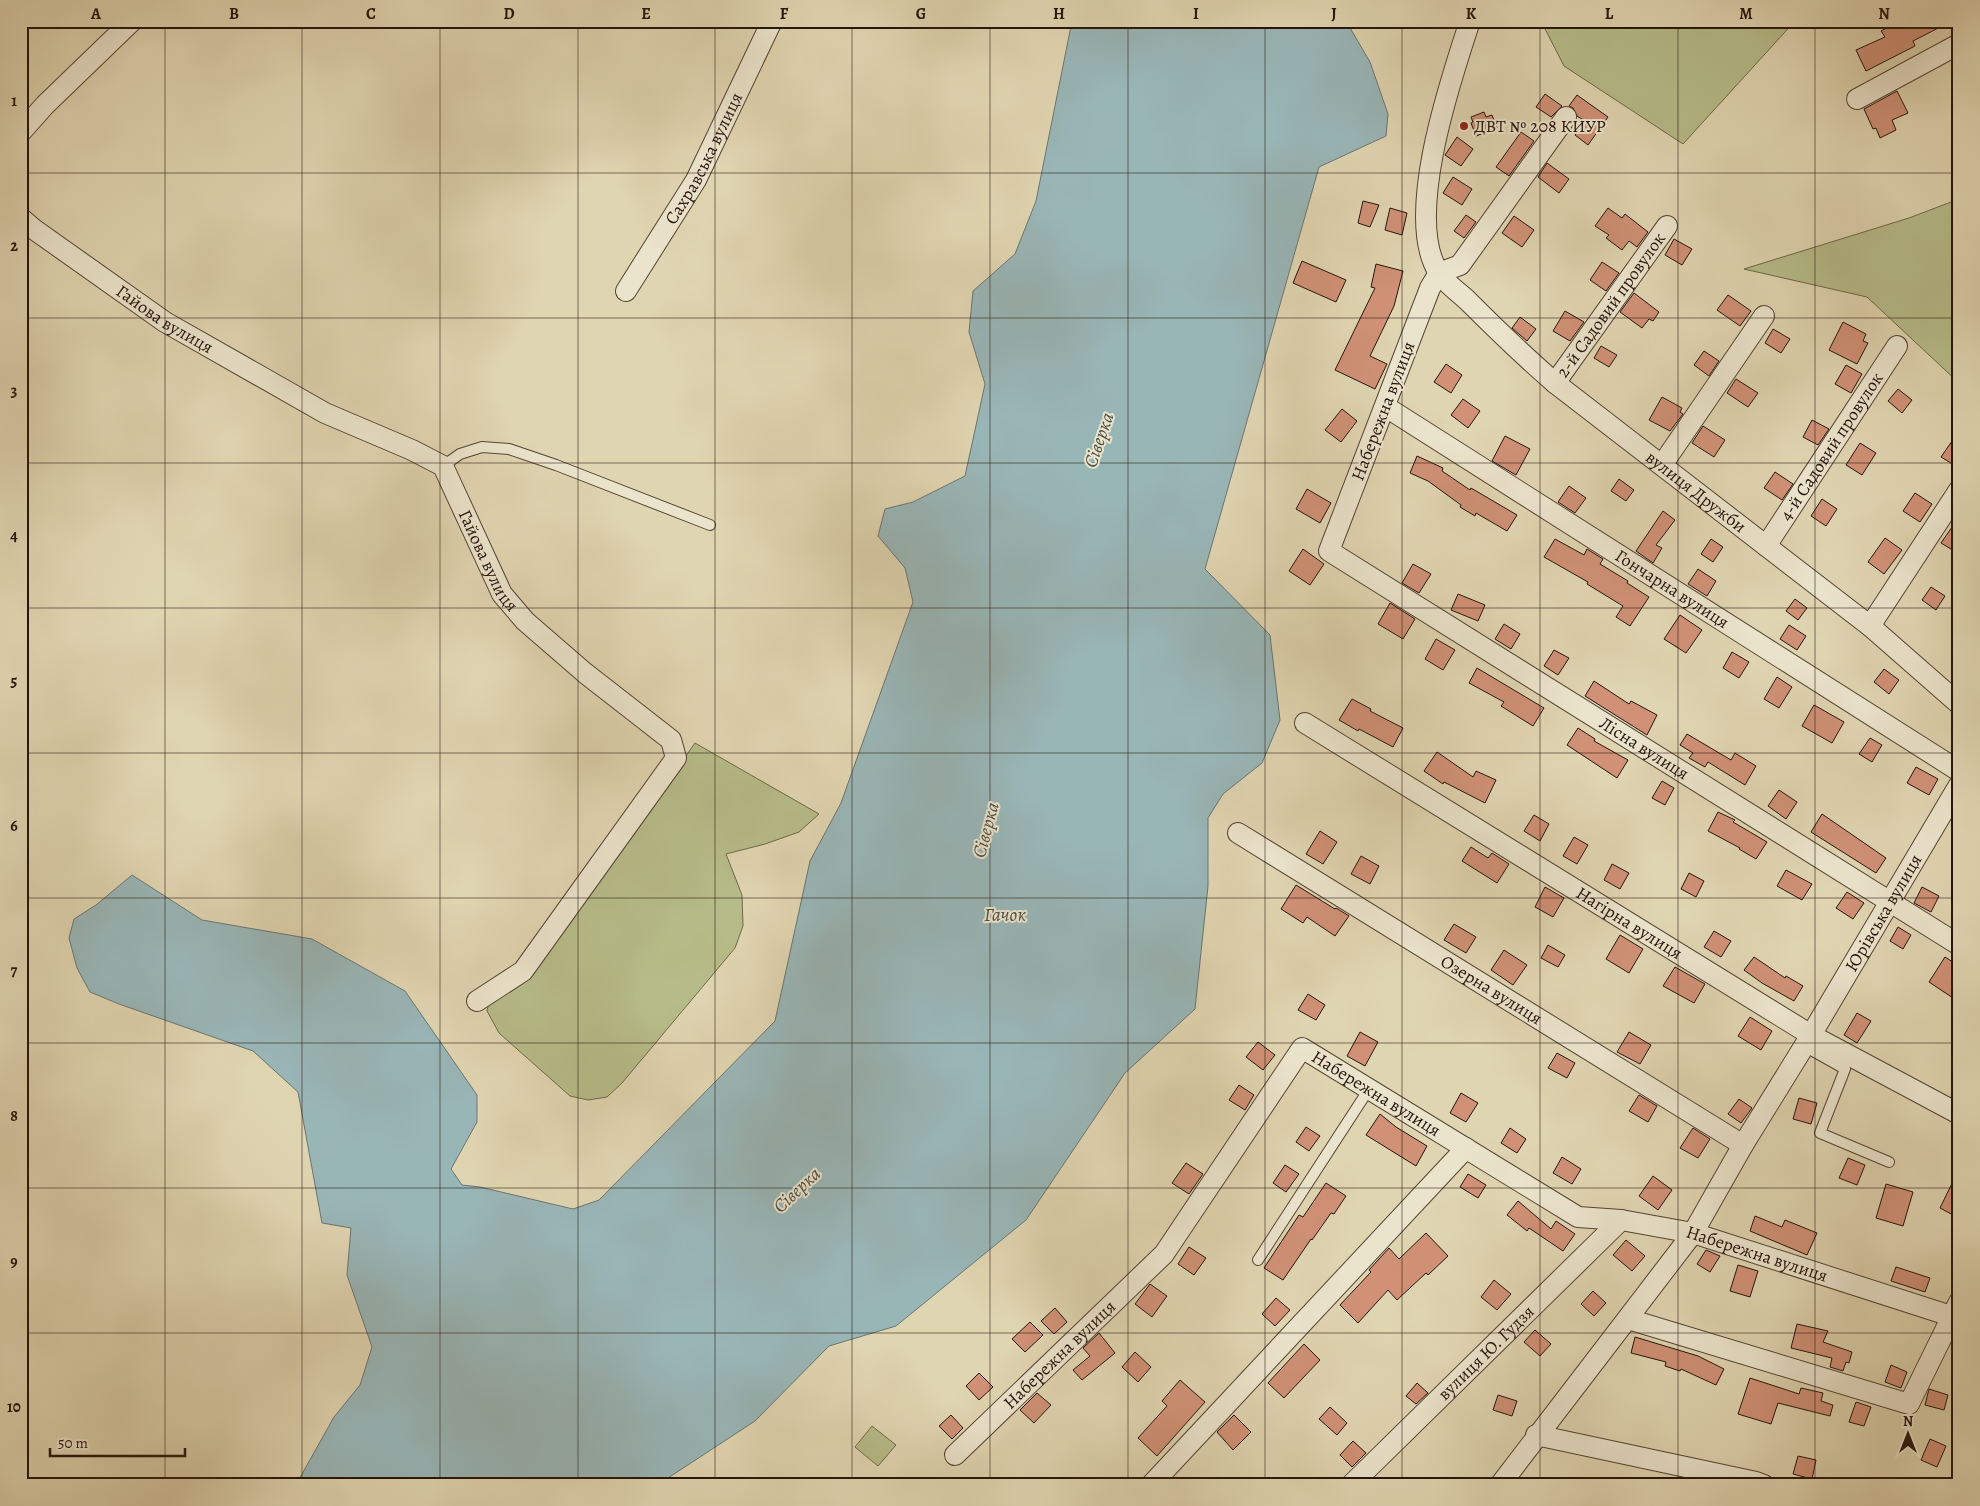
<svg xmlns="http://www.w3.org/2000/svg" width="1980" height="1506" font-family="Alegreya,serif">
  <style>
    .green { fill: #b6bc89; stroke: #6e684a }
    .water { fill: #99b6b7; stroke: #6b7572 }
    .building { fill: #d09176; stroke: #25140b }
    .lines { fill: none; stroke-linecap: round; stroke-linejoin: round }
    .service-casing { stroke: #544434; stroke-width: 12 }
    .minor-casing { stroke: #544434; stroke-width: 22 }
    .service { stroke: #ebe4cc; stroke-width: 10 }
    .minor { stroke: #ebe4cc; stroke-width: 20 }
    .grid { fill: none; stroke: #25140b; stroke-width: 1; stroke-opacity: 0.55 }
    .poi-dot { fill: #8f2418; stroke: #ebe4cc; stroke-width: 2 }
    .labels { text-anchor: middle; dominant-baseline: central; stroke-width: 4; stroke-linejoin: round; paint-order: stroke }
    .poi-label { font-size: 18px; fill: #25140b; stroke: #ebe4cc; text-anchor: start }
    .street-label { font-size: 18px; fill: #25140b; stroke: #ebe4cc }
    .water-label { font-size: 19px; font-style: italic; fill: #4e4d47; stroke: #ebe4cc }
    .neatline { fill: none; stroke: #25140b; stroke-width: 2 }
    .grid-label { font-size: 16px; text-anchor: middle; font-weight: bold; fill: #25140b }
  </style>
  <rect width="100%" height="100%" fill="#e0d5b1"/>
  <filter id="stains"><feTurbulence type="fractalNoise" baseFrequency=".004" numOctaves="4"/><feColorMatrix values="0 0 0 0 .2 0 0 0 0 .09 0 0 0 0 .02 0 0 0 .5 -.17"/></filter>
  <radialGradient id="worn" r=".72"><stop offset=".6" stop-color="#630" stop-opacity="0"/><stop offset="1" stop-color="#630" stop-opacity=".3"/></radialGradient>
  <path class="green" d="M1541 21H1795L1683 144 1564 66Z
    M1959 199V383L1867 297 1744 269 1909 218Z
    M695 743 819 814 799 832 765 844 726 854 742 895 743 926 735 948 622 1083 607 1097 588 1100 570 1096 499 1033 487 1011 489 1002 506 994 532 976Z
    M872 1426 896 1445 878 1466 855 1447Z"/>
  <path class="water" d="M1072 21H1346L1370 62 1388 114 1386 136 1319 167 1205 569 1270 635 1280 720 1262 763 1223 794 1208 818V886L1195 1009 1125 1073 1026 1220 896 1326 829 1346 755 1421 668 1478 667 1485H294L297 1483 334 1417 360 1385 372 1347 347 1275 351 1228 322 1223 298 1092 253 1051 119 1004 90 992 77 968 69 938 74 919 96 905 132 875 202 920 312 939 405 991 477 1095V1122L451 1169 462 1185 480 1187 573 1209 599 1200 775 1021 810 861 841 803 913 602 905 568 878 536 885 509 913 502 965 476 985 384 969 332 973 291 1015 254 1036 201Z"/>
  <path class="building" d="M1900 21H1952L1913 41 1915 46 1866 71 1856 50 1885 37 1881 31Z
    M1897 91 1908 113 1892 120 1896 130 1880 138 1876 128 1873 129 1864 109Z
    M1545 94 1562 106 1551 117 1536 107Z
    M1577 95 1608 117 1588 145 1575 135 1585 121 1577 116 1573 108 1569 106Z
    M1484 112 1486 117 1492 115 1497 128 1476 136 1471 123 1473 122 1471 117Z
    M1521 132 1534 141 1509 176 1496 167Z
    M1457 137 1473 149 1461 166 1445 155Z
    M1547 163 1569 179 1559 193 1538 177Z
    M1453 177 1472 189 1462 205 1443 193Z
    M1363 201 1379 205 1370 227 1358 223Z
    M1390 208 1407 213 1402 235 1385 230Z
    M1608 208 1622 218 1625 214 1648 232 1637 247 1629 241 1622 250 1606 238 1609 235 1595 226Z
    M1466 215 1476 222 1464 238 1454 231Z
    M1514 216 1534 230 1522 247 1502 233Z
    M1674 239 1692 249 1682 265 1665 255Z
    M1302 261 1346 280 1336 302 1293 283Z
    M1602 262 1619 273 1606 291 1590 280Z
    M1376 264 1403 271 1394 306 1370 356 1387 364 1375 389 1335 370 1375 288 1371 287Z
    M1634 293 1659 312 1653 321 1649 319 1642 328 1620 312Z
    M1728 295 1751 311 1740 326 1717 310Z
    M1565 311 1584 322 1570 341 1553 331Z
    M1520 317 1536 329 1527 341 1512 328Z
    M1843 322 1866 334 1863 341 1868 343 1857 364 1829 350Z
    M1773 329 1790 339 1781 353 1765 343Z
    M1601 346 1617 355 1609 367 1594 358Z
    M1704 351 1719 361 1709 376 1694 365Z
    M1446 364 1462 375 1451 393 1434 382Z
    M1846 365 1862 374 1851 393 1835 384Z
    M1736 379 1758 393 1748 407 1727 393Z
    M1898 389 1912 400 1902 413 1888 401Z
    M1662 397 1682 408 1680 412 1683 414 1670 431 1649 420Z
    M1463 399 1480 411 1468 428 1451 415Z
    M1342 409 1357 421 1341 442 1325 430Z
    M1812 420 1829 429 1818 445 1803 437Z
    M1703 426 1725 440 1714 457 1692 443Z
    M1959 431V468L1941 457Z
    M1505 436 1530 449 1516 475 1492 461Z
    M1860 443 1876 453 1862 475 1846 465Z
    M1417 456 1443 468 1442 471 1470 490 1471 488 1517 515 1507 531 1476 513 1475 516 1460 507 1461 505 1428 481 1410 473Z
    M1775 472 1793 484 1782 500 1764 488Z
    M1619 479 1634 490 1626 501 1611 491Z
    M1569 486 1586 498 1575 513 1558 502Z
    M1307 489 1331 503 1320 523 1296 509Z
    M1915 493 1932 504 1920 522 1903 511Z
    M1822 499 1837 509 1826 526 1811 516Z
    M1663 511 1675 520 1656 545 1662 548 1653 563 1636 551Z
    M1959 517V554L1941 543Z
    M1885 538 1902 550 1884 574 1868 562Z
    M1555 539 1584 555 1587 549 1603 559 1600 564 1628 581 1627 583 1649 597 1630 626 1616 617 1623 606 1587 584 1588 582 1544 557Z
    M1711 539 1723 547 1713 562 1701 554Z
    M1303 549 1324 564 1310 585 1289 571Z
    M1413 564 1431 574 1419 593 1402 583Z
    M1698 569 1716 581 1707 596 1688 584Z
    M1931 587 1945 596 1936 610 1922 600Z
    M1458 594 1485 605 1478 621 1451 610Z
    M1795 599 1807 608 1798 620 1786 611Z
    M1390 603 1415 619 1403 639 1378 624Z
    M1680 615 1702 630 1686 653 1664 639Z
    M1504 624 1520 634 1511 649 1495 639Z
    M1789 625 1806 636 1797 650 1780 639Z
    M1436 639 1455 650 1443 670 1425 659Z
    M1554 650 1569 658 1558 675 1544 666Z
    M1732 652 1749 662 1739 678 1723 668Z
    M1477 668 1544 708 1533 726 1501 706 1504 702 1469 683Z
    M1884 669 1899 680 1889 694 1874 682Z
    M1777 677 1792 687 1779 708 1764 699Z
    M1594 681 1629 704 1631 701 1657 715 1647 735 1585 696Z
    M1352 699 1371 709 1370 711 1403 728 1393 747 1359 729 1358 731 1339 720Z
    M1814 705 1844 722 1832 743 1802 726Z
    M1578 728 1595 739 1594 741 1628 760 1617 778 1567 745Z
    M1687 734 1731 760 1735 753 1756 766 1745 785 1708 762 1705 767 1689 758 1693 753 1680 745Z
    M1870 738 1882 745 1872 762 1859 754Z
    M1437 752 1473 777 1476 771 1496 780 1485 803 1444 782 1443 784 1424 771Z
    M1916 767 1938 779 1929 795 1907 783Z
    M1662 781 1674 788 1665 805 1652 798Z
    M1779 790 1797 802 1786 819 1768 806Z
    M1718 812 1735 820 1733 822 1767 842 1756 859 1739 849 1740 848 1708 831Z
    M1822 814 1886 858 1876 873 1811 832Z
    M1534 815 1549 824 1540 841 1524 831Z
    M1320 831 1337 842 1323 864 1306 854Z
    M1574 837 1588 845 1577 864 1563 856Z
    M1471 847 1488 858 1492 853 1509 864 1497 883 1462 861Z
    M1361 856 1379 866 1370 884 1351 874Z
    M1612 864 1629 873 1620 889 1604 880Z
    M1786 870 1812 884 1802 900 1777 886Z
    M1689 873 1704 881 1696 897 1681 889Z
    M1296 885 1335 909 1336 908 1349 916 1335 936 1307 917 1303 923 1281 909Z
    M1545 887 1564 898 1553 917 1535 907Z
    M1922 887 1939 896 1931 912 1914 903Z
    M1847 892 1864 903 1853 919 1836 908Z
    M1454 924 1476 937 1466 953 1444 940Z
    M1898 927 1911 935 1903 949 1890 941Z
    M1714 931 1731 941 1721 957 1704 947Z
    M1620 935 1643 949 1629 973 1606 959Z
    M1548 945 1565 955 1558 967 1541 958Z
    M1504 950 1527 965 1513 985 1491 970Z
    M1754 957 1785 978 1786 976 1803 986 1794 1001 1762 983 1744 970Z
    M1945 957 1959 966V1002L1929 982Z
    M1675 967 1705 984 1694 1003 1663 986Z
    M1308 994 1325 1005 1316 1020 1298 1010Z
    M1857 1013 1871 1021 1857 1043 1844 1035Z
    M1750 1017 1772 1031 1761 1050 1738 1036Z
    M1360 1032 1378 1042 1365 1066 1347 1056Z
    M1629 1032 1651 1045 1640 1064 1617 1052Z
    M1258 1042 1275 1055 1263 1070 1246 1057Z
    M1557 1053 1575 1063 1567 1078 1548 1068Z
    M1239 1085 1254 1095 1245 1110 1229 1100Z
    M1461 1093 1478 1103 1466 1122 1450 1113Z
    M1639 1095 1657 1106 1648 1122 1629 1111Z
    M1799 1098 1817 1103 1811 1124 1793 1119Z
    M1739 1099 1752 1108 1741 1123 1728 1114Z
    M1380 1114 1396 1127 1427 1146 1416 1166 1366 1135Z
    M1306 1127 1320 1136 1309 1151 1296 1142Z
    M1510 1128 1526 1139 1517 1153 1501 1143Z
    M1693 1128 1710 1139 1698 1158 1680 1148Z
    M1562 1157 1581 1169 1572 1184 1553 1173Z
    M1848 1158 1865 1165 1857 1185 1839 1178Z
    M1186 1163 1203 1174 1189 1194 1172 1183Z
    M1285 1165 1299 1174 1286 1192 1273 1183Z
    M1959 1169V1214L1955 1212 1953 1215 1940 1208Z
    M1468 1174 1486 1185 1478 1198 1460 1187Z
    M1653 1176 1672 1190 1658 1210 1639 1196Z
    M1326 1183 1346 1196 1334 1214 1331 1213 1312 1240 1311 1239 1283 1280 1264 1268 1299 1215 1303 1217Z
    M1886 1184 1913 1192 1903 1226 1876 1218Z
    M1518 1201 1551 1229 1556 1221 1575 1234 1563 1251 1529 1228 1527 1231 1507 1215Z
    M1755 1216 1782 1227 1785 1220 1817 1233 1807 1255 1750 1231Z
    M1426 1233 1448 1256 1428 1275 1426 1273 1397 1300 1388 1290 1358 1323 1340 1305 1371 1272 1369 1270 1389 1248 1399 1259Z
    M1626 1240 1645 1256 1632 1271 1613 1255Z
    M1189 1247 1206 1258 1194 1275 1178 1264Z
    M1706 1250 1720 1256 1710 1272 1697 1264Z
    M1738 1265 1758 1271 1750 1297 1730 1291Z
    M1896 1267 1930 1278 1925 1292 1891 1281Z
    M1494 1280 1511 1294 1497 1310 1481 1297Z
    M1150 1284 1167 1296 1152 1317 1135 1304Z
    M1593 1291 1606 1303 1594 1316 1581 1304Z
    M1276 1298 1290 1310 1275 1326 1262 1314Z
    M1055 1308 1067 1322 1054 1334 1041 1321Z
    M1030 1322 1043 1335 1025 1352 1012 1339Z
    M1797 1324 1828 1331 1823 1342 1852 1352 1849 1363 1846 1362 1843 1371 1830 1367 1832 1358 1791 1348Z
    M1535 1330 1551 1344 1540 1356 1524 1342Z
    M1099 1333 1115 1353 1082 1380 1073 1370 1090 1356 1083 1348Z
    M1635 1337 1698 1356 1724 1369 1716 1385 1681 1369 1680 1371 1665 1366 1666 1362 1631 1353Z
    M1304 1344 1320 1360 1284 1398 1268 1383Z
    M1135 1352 1151 1367 1138 1382 1122 1367Z
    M1891 1365 1907 1372 1901 1388 1885 1382Z
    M979 1373 993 1387 979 1400 966 1386Z
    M1750 1378 1799 1394 1801 1388 1823 1393 1821 1401 1833 1405 1830 1416 1778 1403 1771 1424 1738 1414Z
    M1180 1380 1205 1402 1157 1456 1138 1438 1167 1406 1162 1401Z
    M1417 1383 1428 1393 1416 1404 1406 1396Z
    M1929 1389 1948 1395 1944 1410 1925 1405Z
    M1037 1393 1051 1405 1034 1423 1020 1410Z
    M1498 1395 1517 1401 1512 1416 1493 1410Z
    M1856 1402 1871 1407 1864 1426 1849 1422Z
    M1330 1407 1347 1423 1337 1435 1319 1419Z
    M951 1415 963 1428 952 1439 939 1426Z
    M1234 1415 1251 1432 1233 1450 1217 1432Z
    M1930 1439 1946 1446 1937 1467 1921 1460Z
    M1353 1441 1366 1453 1352 1467 1340 1455Z
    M1798 1456 1816 1460 1812 1479 1793 1474Z"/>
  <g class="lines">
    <g class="service-casing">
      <path id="service" d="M443 466 460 454 482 447 509 449 556 465 710 525
        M1804 1046 1845 1069 1820 1133 1889 1162
        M1258 1260 1369 1089"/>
    </g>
    <g class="minor-casing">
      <g id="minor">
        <path id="s1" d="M1470 21C1451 79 1403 219 1439 273 1446 284 1460 293 1469 302 1497 330 1525 357 1555 383L1870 626 1959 704"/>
        <path d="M1857 99 1959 44"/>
        <path d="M21 132 45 105 132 21"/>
        <path id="s2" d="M21 218 35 230 165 322 325 413 412 450 443 466 502 594 525 621 585 673 671 740 676 758 523 971 477 1001"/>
        <path id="s3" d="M1439 273 1430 288 1329 551 1959 945"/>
        <path d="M1439 273 1460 265 1566 117"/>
        <path id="s4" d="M626 291 696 180 772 21"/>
        <path id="s5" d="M1555 383 1667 226"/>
        <path id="s6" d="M1386 407 1959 771"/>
        <path d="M1662 465 1764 316"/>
        <path id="s7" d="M1766 546 1897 346"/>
        <path d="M1870 626 1959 490"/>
        <path id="s8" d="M1305 723 1811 1035 1959 1114"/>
        <path id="s9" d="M1238 833 1743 1145"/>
        <path d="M1628 1319 1909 1404 1959 1302"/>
        <path d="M1536 1435 1756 1482 1764 1485"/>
        <path id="s10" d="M955 1455 1164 1254 1302 1048 1578 1217 1621 1220 1693 1233 1951 1316"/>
        <path d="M1151 1485 1466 1148"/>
        <path id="s11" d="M1351 1485 1621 1220"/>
        <path id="s12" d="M1500 1485 1693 1233 1743 1145 1811 1035 1959 785"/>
      </g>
    </g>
    <use href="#service" class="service"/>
    <use href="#minor" class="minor"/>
  </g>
  <path class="grid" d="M165 21V1485M302 21V1485M440 21V1485M578 21V1485M715 21V1485M852 21V1485M990 21V1485M1128 21V1485M1265 21V1485M1402 21V1485M1540 21V1485M1678 21V1485M1815 21V1485M21 173H1959M21 318H1959M21 463H1959M21 608H1959M21 753H1959M21 898H1959M21 1043H1959M21 1188H1959M21 1333H1959"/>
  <circle class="poi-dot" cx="1464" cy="126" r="5"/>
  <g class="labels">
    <g class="poi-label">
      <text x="1474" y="126">ДВТ № 208 КИУР</text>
    </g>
    <g class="street-label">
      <text stroke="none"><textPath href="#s4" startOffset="154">Сахравська вулиця</textPath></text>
      <text stroke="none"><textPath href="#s5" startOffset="96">2-й Садовий провулок</textPath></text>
      <text stroke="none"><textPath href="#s2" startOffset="176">Гайова вулиця</textPath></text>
      <text transform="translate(1383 411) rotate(-69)">Набережна вулиця</text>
      <text stroke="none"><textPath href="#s7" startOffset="119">4-й Садовий провулок</textPath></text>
      <text stroke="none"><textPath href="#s1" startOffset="598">вулиця Дружби</textPath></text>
      <text stroke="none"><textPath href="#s2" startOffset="596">Гайова вулиця</textPath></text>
      <text stroke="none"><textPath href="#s6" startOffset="339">Гончарна вулиця</textPath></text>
      <text stroke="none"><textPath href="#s3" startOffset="671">Лісна вулиця</textPath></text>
      <text stroke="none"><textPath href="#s12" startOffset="690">Юрівська вулиця</textPath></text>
      <text stroke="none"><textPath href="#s8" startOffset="381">Нагірна вулиця</textPath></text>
      <text stroke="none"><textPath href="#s9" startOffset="298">Озерна вулиця</textPath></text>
      <text stroke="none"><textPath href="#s10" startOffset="625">Набережна вулиця</textPath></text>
      <text stroke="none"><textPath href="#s10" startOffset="1045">Набережна вулиця</textPath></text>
      <text stroke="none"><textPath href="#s11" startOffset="189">вулиця Ю. Гудзя</textPath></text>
      <text stroke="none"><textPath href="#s10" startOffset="145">Набережна вулиця</textPath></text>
    </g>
    <g class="water-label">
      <text transform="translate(1099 440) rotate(-71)">Сіверка</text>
      <text transform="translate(986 830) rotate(-75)">Сіверка</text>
      <text x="1005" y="915">Гачок</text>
      <text transform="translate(797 1190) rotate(-43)">Сіверка</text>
    </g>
  </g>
  <rect width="1980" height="1506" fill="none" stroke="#e0d5b1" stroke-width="55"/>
  <g transform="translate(1908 1434)" stroke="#ebe4cc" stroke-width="4" paint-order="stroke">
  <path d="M0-4L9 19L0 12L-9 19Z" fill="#25140b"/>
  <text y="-8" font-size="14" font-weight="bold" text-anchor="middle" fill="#25140b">N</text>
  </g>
  <path d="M50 1448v8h135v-8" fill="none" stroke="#25140b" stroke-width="2.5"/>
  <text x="58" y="1448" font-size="15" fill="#25140b" stroke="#ebe4cc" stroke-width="4" paint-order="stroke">50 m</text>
  <rect x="28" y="28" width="1924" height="1450" class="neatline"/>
  <g class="grid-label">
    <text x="96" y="19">A</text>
    <text x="234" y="19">B</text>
    <text x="371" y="19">C</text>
    <text x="509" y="19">D</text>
    <text x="646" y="19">E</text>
    <text x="784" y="19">F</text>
    <text x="921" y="19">G</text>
    <text x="1059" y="19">H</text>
    <text x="1196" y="19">I</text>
    <text x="1334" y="19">J</text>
    <text x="1471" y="19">K</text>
    <text x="1609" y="19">L</text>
    <text x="1746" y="19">M</text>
    <text x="1884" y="19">N</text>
    <text x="14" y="106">1</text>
    <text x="14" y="251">2</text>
    <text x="14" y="396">3</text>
    <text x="14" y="541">4</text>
    <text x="14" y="686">5</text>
    <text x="14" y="831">6</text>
    <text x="14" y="976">7</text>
    <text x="14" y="1121">8</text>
    <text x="14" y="1267">9</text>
    <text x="14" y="1412">10</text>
  </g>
  <rect width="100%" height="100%" filter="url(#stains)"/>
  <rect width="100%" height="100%" fill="url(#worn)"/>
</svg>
